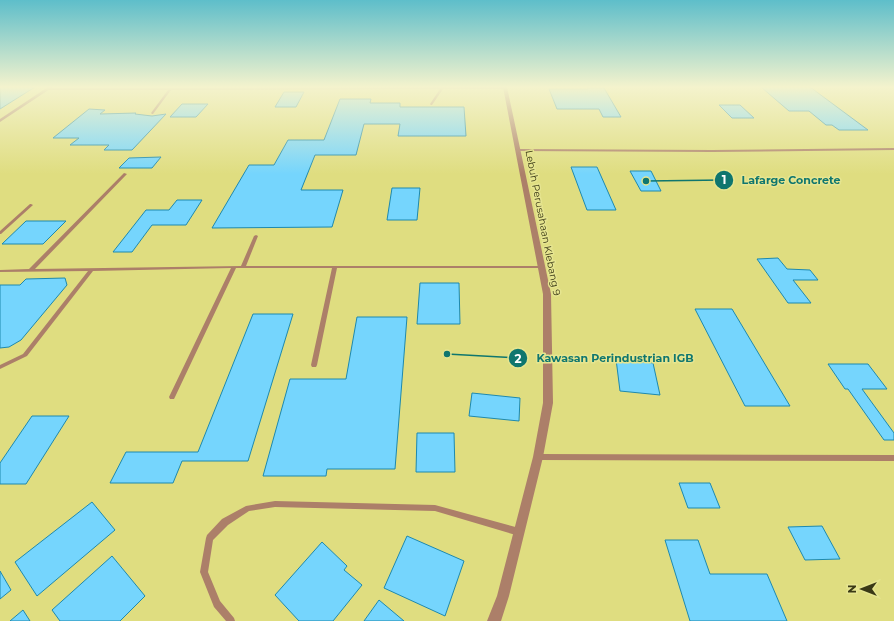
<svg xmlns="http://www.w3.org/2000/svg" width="894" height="621" font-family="Montserrat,sans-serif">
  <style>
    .built { fill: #dfdd80 }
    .building { fill: #75d5fd; stroke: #1e89ae }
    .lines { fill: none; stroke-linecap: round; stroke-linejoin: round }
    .service { fill: #ac7f69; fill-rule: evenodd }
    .minor { fill: #ac7f69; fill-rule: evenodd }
    .labels { text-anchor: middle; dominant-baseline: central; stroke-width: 3; stroke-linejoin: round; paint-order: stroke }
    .street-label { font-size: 10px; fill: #3a3916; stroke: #e6e590 }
    .leader { fill: none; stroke: #0f766e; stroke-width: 1.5 }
    .callout-dot { fill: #0f766e; stroke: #e6e590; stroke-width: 1.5 }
    .mark-label { font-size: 12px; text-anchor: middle; font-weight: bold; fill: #fff }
    .callout-label { font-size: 11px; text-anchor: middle; font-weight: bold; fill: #0f766e; stroke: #e6e590; stroke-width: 3; stroke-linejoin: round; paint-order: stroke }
  </style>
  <rect width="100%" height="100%" fill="#e6e590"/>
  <path class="built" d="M0 87H894V621H0Z"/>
  <path class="building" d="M0 87H35L0 109Z
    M761 87H810L868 130H839L832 125H826L809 111H789Z
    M587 88H604L621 117H603L599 109H557L549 89H588Z
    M284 92H304L296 107H275Z
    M340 99H371L370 103H400V107H464L466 136H398L400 124H364L356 155H315L301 190H343L332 227 212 228 249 165H274L288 140H324Z
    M182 104H208L196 117H170Z
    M719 105H740L754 118H732Z
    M89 109 105 110 100 114 136 113 135 114 152 116 166 114 132 150H104L109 145H70L79 138H53Z
    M161 157 152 168H119L129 158Z
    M571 167H597L616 210H587Z
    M630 171H651L661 191H641Z
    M392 188H420L417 220H387Z
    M177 200H202L186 225H152L132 252H113L146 210H169Z
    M26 221H66L43 244H2Z
    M778 258 787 269 810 270 818 280H793L811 303H788L757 259Z
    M65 278 67 285 21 340 9 347 0 348V285H20L26 279Z
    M420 283H459L460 324H417Z
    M695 309H732L790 406H745Z
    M253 314H293L248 461H182L173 483H110L126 452H198Z
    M357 317H407L395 469H327L326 476H263L290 379H346Z
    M616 359 653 363 660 395 620 391Z
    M828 364H868L887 389H862L894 433V440H884L848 389H845Z
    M472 393 520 398 519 421 469 416Z
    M32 416H69L26 484H0V463Z
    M417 433H454L455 472H416Z
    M679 483H710L720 508H688Z
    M92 502 115 530 37 596 15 562Z
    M822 526 840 559 805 560 788 527Z
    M407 536 464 561 445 616 384 588Z
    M665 540H698L710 574H767L787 621H690Z
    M322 542 347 566 344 570 362 585 333 621H299L275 595Z
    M112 556 145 596 120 621H60L52 610Z
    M0 571 11 590 0 599Z
    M379 600 404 621H364Z
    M23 610 30 621H10Z"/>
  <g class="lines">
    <path class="service" d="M442 87H505L506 88 505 89H443L432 105H431L430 104 440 89 171 90 153 114H152L151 113 168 90H48L47 89 48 88Z
      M894 148V150L712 152 518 151 516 150 518 149 712 150Z
      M124 173 127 174 35 269 241 266 254 236 256 235 258 236 246 266H542L544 267 542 268H337L317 365 316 367H312L311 365 332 268H236L175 397 174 399H170L169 397 231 268 93 271 27 356 0 369V365L23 354 88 271 0 272V270L29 269Z
      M30 204H31L33 205 1 234H0V231Z
      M538 454 894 455V461L538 460 536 459 535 457 536 455Z
      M275 501 435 505 519 528 522 529 523 532 522 535 519 536 435 511 275 507 249 511 228 525 213 540 208 572 220 601 234 618 235 621H226L214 607 200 572 206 538 207 535 222 519 246 506Z"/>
    <path class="minor" d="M48 87H53L0 122V119Z
      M503 87H507L551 294 553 403 543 457 509 596 501 621H487L497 596 533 457 543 403V294Z"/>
  </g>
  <linearGradient id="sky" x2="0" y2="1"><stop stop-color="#5ebeca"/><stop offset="0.5" stop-color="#f4f3cd"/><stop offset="1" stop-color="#f4f3cd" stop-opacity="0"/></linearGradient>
  <rect width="894" height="174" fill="url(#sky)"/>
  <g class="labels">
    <g class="street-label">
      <text transform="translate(543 223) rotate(79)">Lebuh Perusahaan Klebang 9</text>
    </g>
  </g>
  <path class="leader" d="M646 181L724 180M447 354L518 358"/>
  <g class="callout-dot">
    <circle cx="646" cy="181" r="4"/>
    <circle cx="447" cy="354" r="4"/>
    <circle cx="724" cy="180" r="10"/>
    <circle cx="518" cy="358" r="10"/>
  </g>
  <g class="mark-label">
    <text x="724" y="184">1</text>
    <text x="518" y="363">2</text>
  </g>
  <g class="callout-label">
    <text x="791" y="184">Lafarge Concrete</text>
    <text x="615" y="362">Kawasan Perindustrian IGB</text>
  </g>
  <g transform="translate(862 589) rotate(270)" stroke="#e6e590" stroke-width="3" paint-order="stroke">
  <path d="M0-3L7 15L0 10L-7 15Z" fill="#3a3916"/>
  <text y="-6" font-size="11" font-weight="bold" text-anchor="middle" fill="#3a3916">N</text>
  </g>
</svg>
